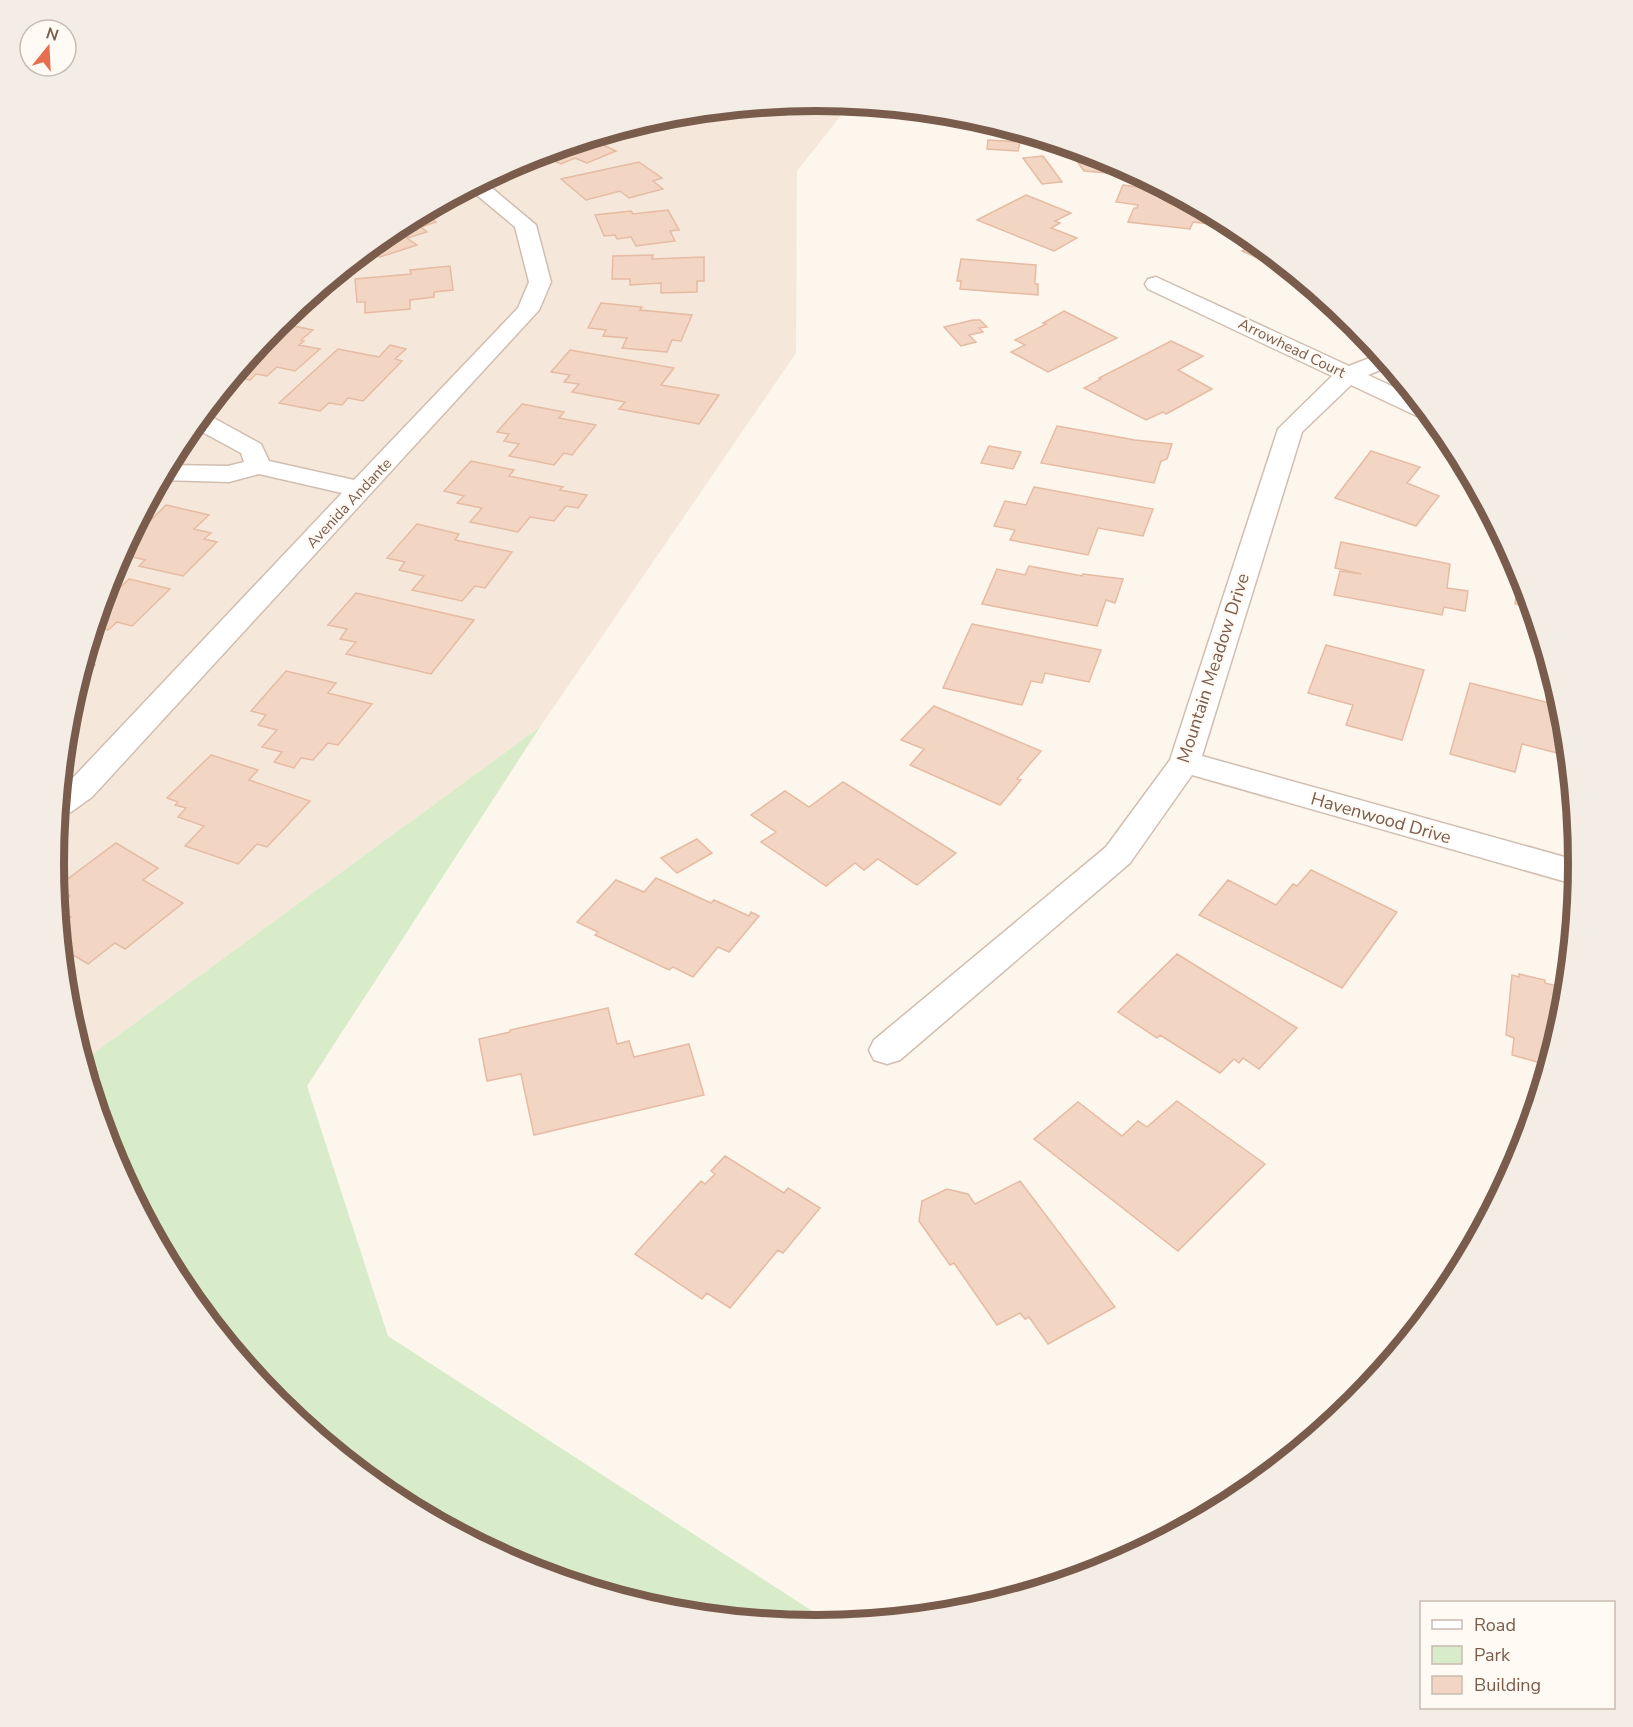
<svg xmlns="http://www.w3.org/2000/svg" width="1633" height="1727" font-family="'Nunito Sans',sans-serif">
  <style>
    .residential { fill: #f5e8da }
    .green { fill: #d8ecc9 }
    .building { fill: #f3d5c3; stroke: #e6bba3; stroke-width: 1.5 }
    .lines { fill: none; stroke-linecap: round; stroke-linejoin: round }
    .minor-casing { stroke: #d1beb0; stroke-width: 3 }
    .minor { fill: #fff; fill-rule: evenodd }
    .labels { text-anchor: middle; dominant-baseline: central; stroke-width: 4.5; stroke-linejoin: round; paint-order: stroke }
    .far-street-label { font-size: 15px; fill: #7a5c4d; stroke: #fffaf3 }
    .street-label { font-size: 18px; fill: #7a5c4d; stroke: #fffaf3 }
    .rim { fill: none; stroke: #7a5c4d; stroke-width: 8 }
  </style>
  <rect width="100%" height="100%" fill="#fdf6ec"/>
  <path class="residential" d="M817 101 850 104 797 171 796 353 540 727 83 1061 69 1012 54 863 69 714 112 571 183 440 278 324 393 229 525 159 668 116Z"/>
  <path class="green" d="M540 727 307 1086 388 1336 820 1616 882 1620 816 1626 667 1611 524 1568 393 1497 277 1402 182 1287 112 1155 83 1061Z"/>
  <path class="building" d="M766 106 767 112 728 113 727 110Z
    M615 133 616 139 603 145 616 151 587 163 575 158 561 164 552 160 539 166 525 159Z
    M988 140 1020 142 1018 151 987 149Z
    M1067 147 1109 159 1130 171V175L1084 171Z
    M1043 156 1062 182 1042 184 1023 158Z
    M639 162 662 178 653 181 663 189 629 198 620 191 586 200 561 179Z
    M1123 185 1160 190 1161 187 1217 217 1210 224 1193 222 1190 229 1128 222 1134 208H1137L1138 205 1116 202Z
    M1026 195 1071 213 1055 221 1060 223 1051 228 1077 238 1054 251 977 220Z
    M668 210 679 230 670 231 675 241 636 246 631 237 617 239 615 235 604 236 595 215 631 211 633 214Z
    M423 213 436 222 421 227 427 232 407 238 417 245 380 257 369 249 393 229Z
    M1257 243 1280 262 1273 265 1242 251Z
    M653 255 652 259 704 257V281H697V292L661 293V283L630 285V279H612L613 256Z
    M961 259 1036 265 1035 284H1038V295L960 289 961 281H957Z
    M450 266 453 290 434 292V297L410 300V309L365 313V302H357L355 279 411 274 410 270Z
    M1303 281 1338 310 1315 300 1319 297 1294 286Z
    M601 303 642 307 640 310 692 315 681 341 672 340 667 352 622 348 627 338 603 336 606 330 588 328Z
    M1064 311 1117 338 1048 372 1011 352 1025 345 1015 340 1046 324 1043 323Z
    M973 320H980L987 327 979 328 983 332 969 335 976 342 961 346 944 327Z
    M279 323 313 330 301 340 304 341 299 345 320 349 295 371 277 367 267 376 256 374 250 380 234 377Z
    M1171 341 1203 356 1178 370 1212 389 1166 414 1163 412 1146 420 1084 388 1101 379 1099 378Z
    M390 345 406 349 395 359 402 361 363 401 348 398 342 405 329 403 320 411 279 403 338 349 379 357Z
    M570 350 674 368 661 385 719 395 699 424 619 409 625 402 572 392 579 384 564 382 570 375 551 372Z
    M522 404 564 412 559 418 596 425 572 455 564 453 554 465 509 456 519 444 504 441 509 434 497 432Z
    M1057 426 1135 440 1172 444 1167 459 1161 461 1154 483 1041 463Z
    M989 446 1021 452 1013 469 981 463Z
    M1371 451 1420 467 1407 483 1439 496 1416 526 1335 498Z
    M471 461 514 470 509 476 563 487 560 490 587 495 578 508 566 506 554 521 530 517 518 532 470 522 482 508 457 503 464 496 444 491Z
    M1034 487 1153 509 1143 536 1098 528 1088 555 1010 540 1015 530 994 526 1005 501 1026 505Z
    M166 505 209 515 194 529 211 533 204 539 217 542 183 576 139 566 145 560 121 554 142 516 151 520Z
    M417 524 459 534 455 540 512 552 485 588 475 586 462 601 412 590 424 576 399 570 405 562 387 558Z
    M1341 542 1450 564 1447 588 1468 591 1465 611 1444 607 1442 615 1334 595 1340 571 1361 574 1335 568Z
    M1029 566 1082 576 1083 574 1123 579 1115 603 1106 600 1097 626 982 604 997 569 1025 575Z
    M129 579 170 589 132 626 117 622 108 630 95 627 108 584 121 587Z
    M1518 582 1524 583 1532 607 1515 604Z
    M356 593 474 620 431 674 346 654 356 642 340 639 347 629 328 625Z
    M972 624 1101 650 1089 682 1045 673 1042 683 1031 681 1022 705 943 688Z
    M1326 645 1424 670 1402 740 1346 725 1353 705 1308 693Z
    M84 663 95 665 78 682Z
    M286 671 336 683 328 693 372 704 338 745 328 743 313 760 301 758 294 768 274 762 282 752 262 747 277 730 258 725 266 715 251 711Z
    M1470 683 1562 706 1567 743 1565 755 1522 744 1515 772 1450 754Z
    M934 706 1041 751 1017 779 1021 780 1000 805 910 765 924 749 901 740Z
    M211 755 258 770 249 780 310 801 267 847 257 844 238 864 185 846 204 826 178 817 186 808 175 805 178 802 167 798Z
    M843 782 956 853 917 885 878 859 864 870 855 863 826 886 761 842 776 832 751 815 785 791 809 807Z
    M697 839 712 853 677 873 661 858Z
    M116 843 158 868 143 880 183 903 125 949 115 943 88 964 62 948 60 925 71 917 59 910 58 905 70 896 57 887Z
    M1311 870 1397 912 1342 988 1199 915 1228 880 1276 905 1293 884 1297 886Z
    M656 878 711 903 714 900 749 916 751 912 759 916 729 952 718 947 693 977 673 967 669 970 595 935 598 932 577 922 616 880 644 892Z
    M1564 947 1571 949 1564 1013 1548 1065 1512 1055 1514 1038 1506 1035 1512 975 1519 977V974L1545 980V983L1561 987Z
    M1177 954 1297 1028 1259 1069 1243 1058 1239 1063 1234 1059 1220 1073 1160 1035 1157 1038 1118 1012Z
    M608 1008 617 1044 629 1041 634 1057 689 1044 704 1095 534 1135 521 1074 487 1081 479 1039 510 1032V1030Z
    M1177 1101 1265 1164 1178 1251 1034 1139 1078 1102 1122 1136 1138 1121 1147 1127Z
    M725 1156 784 1193 788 1188 820 1208 783 1253 778 1250 730 1308 707 1293 702 1299 635 1254 701 1181 705 1184 715 1174 711 1171Z
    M1020 1181 1115 1307 1048 1344 1029 1317 1025 1319 1020 1313 997 1325 954 1263 950 1265 919 1221 922 1201 947 1189 968 1194 975 1204Z"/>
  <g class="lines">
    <g class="minor-casing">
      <path id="minor" d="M482 182 492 188 536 225 551 282 539 310 92 797 71 812 59 815 62 787 70 781 342 493 259 474 229 482 161 480 169 465 228 466 244 462 241 453 193 427 204 414 208 415 261 444 269 461 354 480 518 308 529 282 515 227 478 196 467 190Z
        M1156 277 1349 366 1380 354 1390 366 1368 375 1415 397 1433 418 1419 417 1351 385 1302 432 1202 756 1579 861 1577 885 1192 775 1130 863 900 1060 887 1064 874 1060 869 1050 874 1040 1106 847 1170 760 1278 429 1332 376 1148 289 1145 284 1148 279Z"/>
    </g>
    <use href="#minor" class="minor"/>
  </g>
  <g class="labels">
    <g class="far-street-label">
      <text transform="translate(1292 348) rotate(26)">Arrowhead Court</text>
      <text transform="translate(349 503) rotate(-47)">Avenida Andante</text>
    </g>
    <g class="street-label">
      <text transform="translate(1213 668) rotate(-72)">Mountain Meadow Drive</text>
      <text transform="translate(1381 818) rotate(16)">Havenwood Drive</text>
    </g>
  </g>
  <path d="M0 0H1633V1727H0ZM64 863a752 752 0 1 1 1504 0a752 752 0 1 1-1504 0Z" fill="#f4ede6" fill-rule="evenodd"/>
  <path class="rim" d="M64 863a752 752 0 1 1 1504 0a752 752 0 1 1-1504 0Z"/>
  <rect x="1420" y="1601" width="195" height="108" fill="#fffaf3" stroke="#cabbb1" stroke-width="1.5"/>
  <rect x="1432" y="1620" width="30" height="9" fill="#ffffff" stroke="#cabbb1" stroke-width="1.5"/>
  <text x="1474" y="1631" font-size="18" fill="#7a5c4d">Road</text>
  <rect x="1432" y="1646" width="30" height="18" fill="#d8ecc9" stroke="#cabbb1" stroke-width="1.5"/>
  <text x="1474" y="1661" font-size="18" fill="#7a5c4d">Park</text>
  <rect x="1432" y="1676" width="30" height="18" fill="#f3d5c3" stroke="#cabbb1" stroke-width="1.5"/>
  <text x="1474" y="1691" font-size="18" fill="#7a5c4d">Building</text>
  <g transform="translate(48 48) rotate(18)"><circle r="28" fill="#fffaf3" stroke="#cabbb1" stroke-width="1.5"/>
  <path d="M0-4.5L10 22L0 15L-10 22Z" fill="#e76f51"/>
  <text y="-9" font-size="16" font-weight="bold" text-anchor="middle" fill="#7a5c4d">N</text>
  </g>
</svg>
